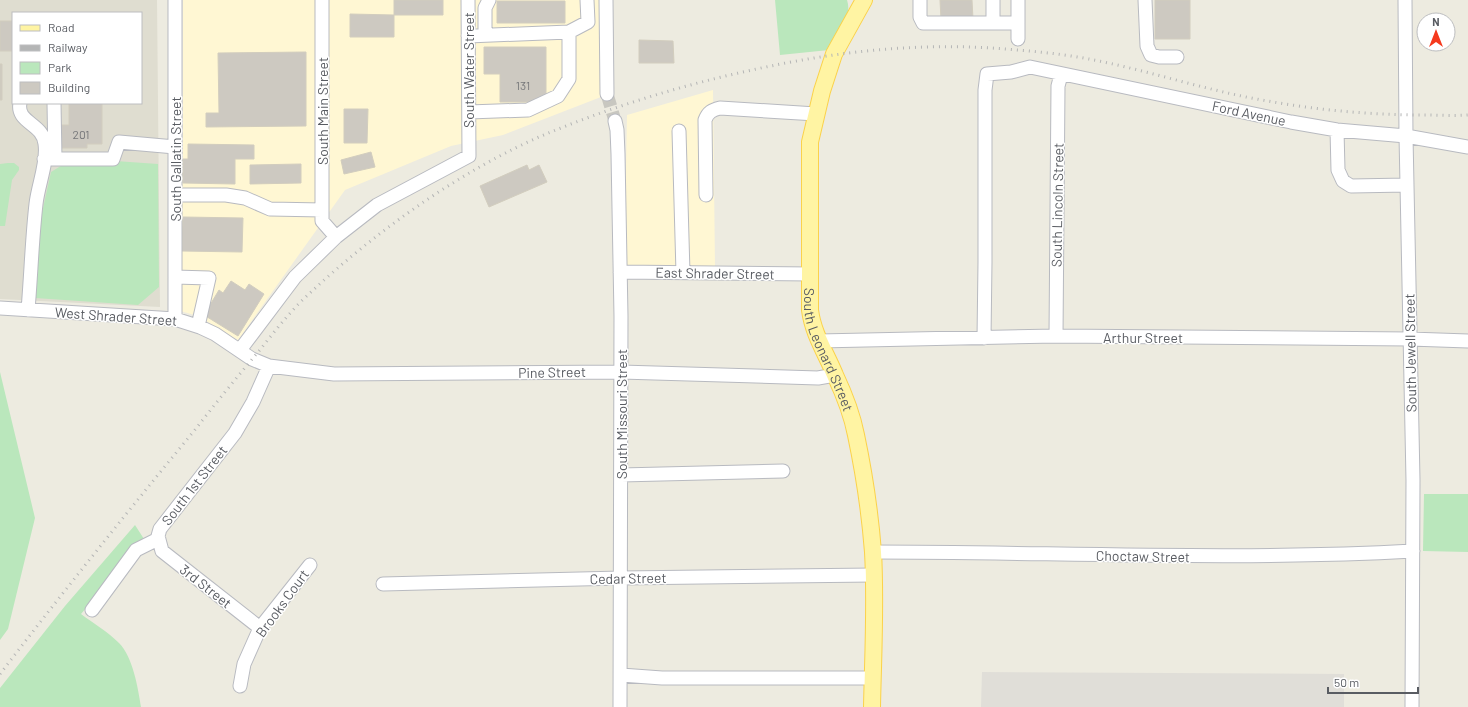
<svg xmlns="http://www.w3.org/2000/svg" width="1468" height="707" font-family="Barlow,sans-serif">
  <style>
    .commercial { fill: #fff7d3 }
    .industrial { fill: #e0ded8 }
    .education { fill: #dfddd0; fill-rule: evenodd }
    .green { fill: #bae7bc }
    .building { fill: #cdc9c1; stroke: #d2cdbe }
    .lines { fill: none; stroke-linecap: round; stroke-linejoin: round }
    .minor-tunnel { stroke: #c8c7c0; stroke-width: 13; stroke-dasharray: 13 6; stroke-linecap: butt }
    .minor-casing { stroke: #b8bac0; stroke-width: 15 }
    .major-casing { stroke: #fbd24a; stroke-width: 18 }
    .minor { stroke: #fff; stroke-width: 13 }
    .major { stroke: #fff4a3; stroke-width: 16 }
    .rail { stroke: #b4b5b5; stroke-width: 3; stroke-dasharray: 1 5; stroke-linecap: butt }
    .labels { text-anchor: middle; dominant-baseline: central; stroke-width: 3; stroke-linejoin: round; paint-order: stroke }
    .number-label { font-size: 12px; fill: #76777a }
    .street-label { font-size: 14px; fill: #595c62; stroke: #fff }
  </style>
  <rect width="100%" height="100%" fill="#edebe0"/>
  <path class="commercial" d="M183 0H599L601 97 503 135 451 146 345 190 238 340 198 316 180 311 183 140Z
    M713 90 715 268 630 269 624 265 627 115Z"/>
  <path class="industrial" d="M982 672 1344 674V707H981Z"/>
  <path class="education" d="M0 0H157L160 307 0 299ZM13 13H141V103H13Z"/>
  <path class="green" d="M775 0H847C853 17 836 36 829 50L780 55Z
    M87 159 158 164 159 287 138 305 35 298 41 217 51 172 64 164Z
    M8 163H14L19 167V170L12 180 5 226H0V164Z
    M0 372 35 518 8 629 0 640Z
    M1424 494H1468V552L1423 551Z
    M135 525 144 539 81 614C93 623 108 632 119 643 133 657 138 688 141 707H0V688L65 606Z"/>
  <path class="building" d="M394 0H443V15H394Z
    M940 0H972L973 19 941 20Z
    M1155 0H1190V39H1155Z
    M497 1H565V23H497Z
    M350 14 394 15V37H350Z
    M0 21H13V51H0Z
    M639 40 673 41 674 63H639Z
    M484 47H546V96L533 102H500V74H484Z
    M306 52V126L206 127V113H219L218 53Z
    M0 64H2V100H0Z
    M69 103H102V144H87V148H60V125H69Z
    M344 109H368L367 143H344Z
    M188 144 254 145V159H235V184L183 183V159H188Z
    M371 152 375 167 344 174 341 160Z
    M301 164V183L250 184V165Z
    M527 165 529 170 539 165 547 182 489 207 480 186Z
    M183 217 243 218 242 252 182 251Z
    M231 281 245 290 249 284 264 294 238 336 204 315 219 290 223 293Z"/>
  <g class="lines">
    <path class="minor-tunnel" d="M607 94 615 121"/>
    <g class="minor-casing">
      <path id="minor" d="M322 0V221L336 237
        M606 0 607 94
        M920 0V17L923 23H993V0
        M1145 0 1147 46 1151 55 1159 57H1177
        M1405 0 1406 136 1413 480 1412 707
        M993 23H1018
        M485 35V8L489 0
        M468 36 569 32 588 22 587 0
        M1018 39V0
        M20 103C16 123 43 123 45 144 48 162 38 185 36 204 32 239 31 275 28 310
        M54 103 55 159
        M469 112 528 110 558 96 569 79V32
        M615 121 617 130 618 154 621 316 620 707
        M1337 130 1338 170 1343 181 1351 186 1407 185
        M679 131 683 273
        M44 159H113L119 142 175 147
        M175 195H226L245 198 270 209 322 210
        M706 195 705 120C708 112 712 110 720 108L816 114
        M620 272 811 274
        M175 277 209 278 198 326
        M0 308 175 319 200 327 215 334 252 359 269 366 334 374 621 372 818 378 835 375
        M175 319V0
        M1056 336 1058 86 1061 75
        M984 338 985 262V90L987 74 1011 72 1030 67 1291 122 1337 130 1406 136 1468 147
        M819 341 1056 336 1410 339 1468 341
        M240 350 295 277 336 237 377 205 469 156 468 0
        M621 475 783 471
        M873 552C1053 552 1233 561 1413 551
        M383 584 621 578 874 575
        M92 610 136 550 158 539
        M260 628 162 551 158 536 160 529 235 433 253 402 269 366
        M621 675 662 678H872
        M240 686 244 664 260 628 310 565"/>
    </g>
    <g class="major-casing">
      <g id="major">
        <path id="s1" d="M864 0 834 54 822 91 810 142V310C813 334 826 353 835 375 844 394 852 414 856 435 864 473 870 513 873 552 876 603 873 656 872 707"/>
      </g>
    </g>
    <use href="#minor" class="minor"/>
    <use href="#major" class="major"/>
    <path class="rail" d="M0 674C63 592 128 511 194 431 215 404 237 377 259 351 275 331 291 310 310 293 376 231 463 169 546 134 609 108 676 87 743 72 835 51 923 41 1017 50 1043 52 1069 55 1094 60 1150 71 1205 90 1262 100 1316 110 1370 115 1425 115 1439 115 1454 116 1468 115"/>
  </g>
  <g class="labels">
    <g class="number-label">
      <text x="523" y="85">131</text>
      <text x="81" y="134">201</text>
    </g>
    <g class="street-label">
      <text transform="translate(468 70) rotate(-90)">South Water Street</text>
      <text transform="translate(322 111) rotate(-90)">South Main Street</text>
      <text transform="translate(1249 113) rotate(12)">Ford Avenue</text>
      <text transform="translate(175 159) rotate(-90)">South Gallatin Street</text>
      <text transform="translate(1057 205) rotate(-89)">South Lincoln Street</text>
      <text transform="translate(715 273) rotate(1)">East Shrader Street</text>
      <text transform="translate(116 316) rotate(4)">West Shrader Street</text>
      <text x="1143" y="337">Arthur Street</text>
      <text stroke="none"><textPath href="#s1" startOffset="364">South Leonard Street</textPath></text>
      <text transform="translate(1410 353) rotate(-91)">South Jewell Street</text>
      <text transform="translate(552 372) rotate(-1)">Pine Street</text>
      <text transform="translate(621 414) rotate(-90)">South Missouri Street</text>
      <text transform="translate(194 485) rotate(-52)">South 1st Street</text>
      <text transform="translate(1143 556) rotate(1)">Choctaw Street</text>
      <text transform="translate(628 578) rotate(-1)">Cedar Street</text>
      <text transform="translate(206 586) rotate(38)">3rd Street</text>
      <text transform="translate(282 603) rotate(-54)">Brooks Court</text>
    </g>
  </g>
  <rect x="12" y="12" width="130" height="92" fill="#ffffff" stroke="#bdbec0"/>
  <rect x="20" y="25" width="20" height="6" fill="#fff4a3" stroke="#bdbec0"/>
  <text x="48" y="32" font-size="12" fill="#595c62">Road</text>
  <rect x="20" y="45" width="20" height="6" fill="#b4b5b5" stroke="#bdbec0"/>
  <text x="48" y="52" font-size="12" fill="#595c62">Railway</text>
  <rect x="20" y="62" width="20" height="12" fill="#bae7bc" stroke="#bdbec0"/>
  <text x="48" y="72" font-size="12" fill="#595c62">Park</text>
  <rect x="20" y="82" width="20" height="12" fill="#cdc9c1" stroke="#bdbec0"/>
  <text x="48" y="92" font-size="12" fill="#595c62">Building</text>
  <g transform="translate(1436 32)"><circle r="19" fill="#ffffff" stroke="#bdbec0"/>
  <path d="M0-3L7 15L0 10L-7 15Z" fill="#f5391d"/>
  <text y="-6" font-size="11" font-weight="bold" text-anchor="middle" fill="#595c62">N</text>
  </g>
  <path d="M1328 687v6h90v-6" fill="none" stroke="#595c62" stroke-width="2"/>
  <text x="1334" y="687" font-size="12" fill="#595c62" stroke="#ffffff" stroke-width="3" paint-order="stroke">50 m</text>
</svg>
